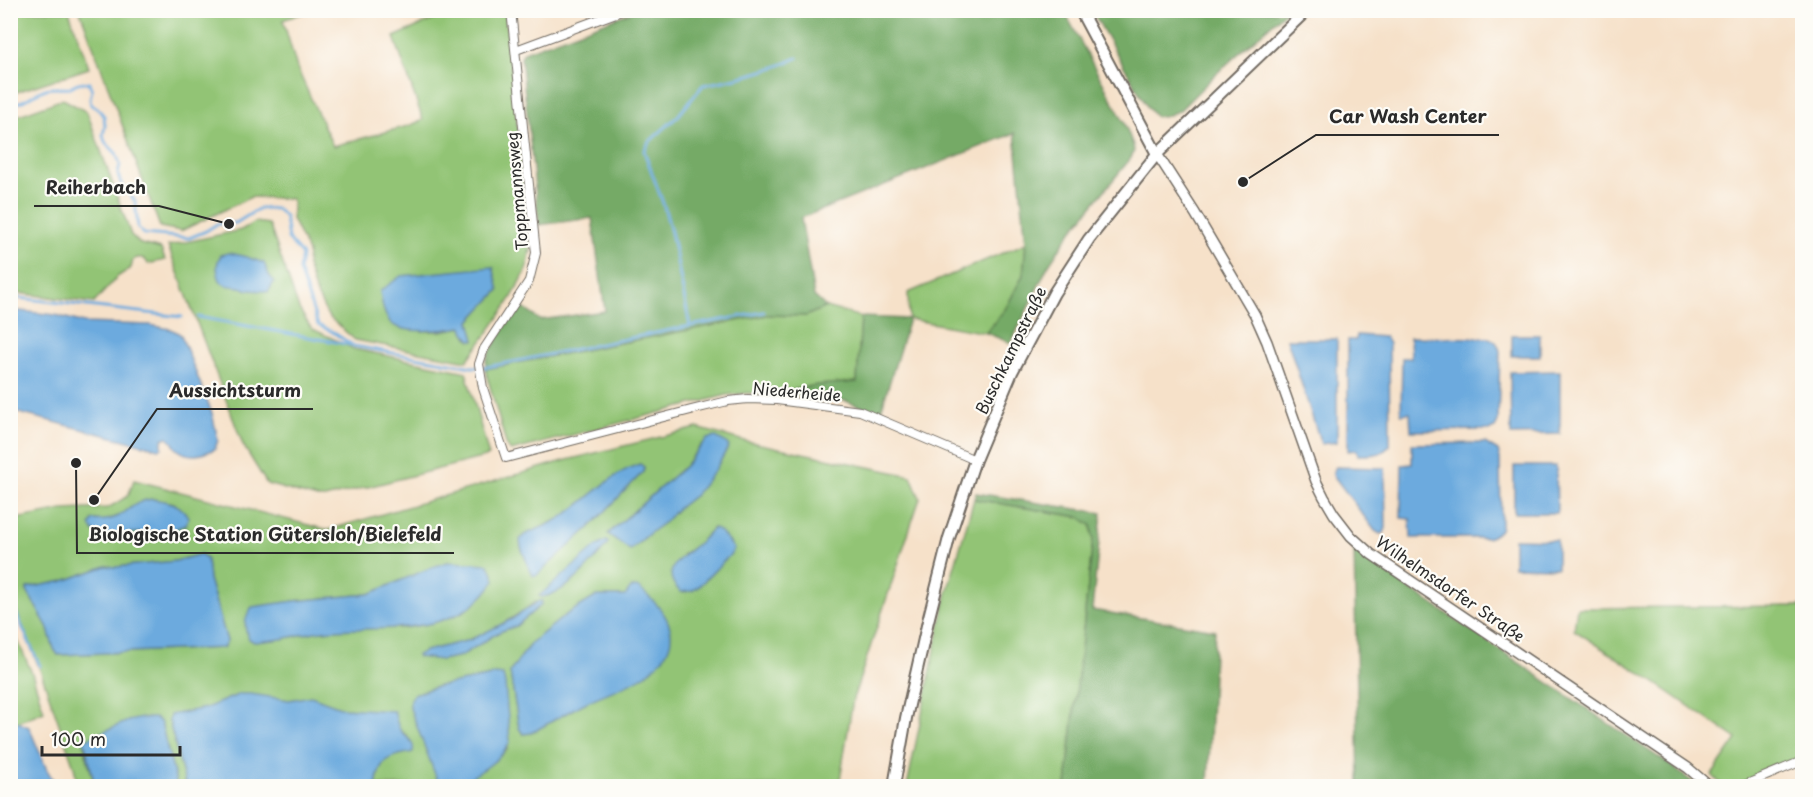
<svg xmlns="http://www.w3.org/2000/svg" width="1813" height="797" font-family="'Playpen Sans',sans-serif">
  <style>
    .green { fill: #92c475; stroke: #5e7850; stroke-width: 1.5; fill-rule: evenodd }
    .forest { fill: #75aa66; stroke: #506a48; stroke-width: 1.5 }
    .water { fill: #6caade; stroke: #4c6a84; stroke-width: 1.5 }
    .lines { fill: none; stroke-linecap: round; stroke-linejoin: round }
    .stream { stroke: #6caade; stroke-width: 3 }
    .minor-casing { stroke: #726b62; stroke-width: 10 }
    .tertiary-casing { stroke: #726b62; stroke-width: 12 }
    .secondary-casing { stroke: #726b62; stroke-width: 14 }
    .minor { stroke: #fff; stroke-width: 8 }
    .tertiary { stroke: #fff; stroke-width: 9 }
    .secondary { stroke: #fff; stroke-width: 10 }
    .labels { text-anchor: middle; dominant-baseline: central; stroke-width: 4.5; stroke-linejoin: round; paint-order: stroke }
    .street-label { font-size: 16px; fill: #2b2b2b; stroke: #fdfcf7 }
    .leader { fill: none; stroke: #2b2b2b; stroke-width: 2 }
    .callout-dot { fill: #2b2b2b; stroke: #fdfcf7; stroke-width: 2 }
    .callout-label { font-size: 18px; text-anchor: middle; font-weight: bold; fill: #2b2b2b; stroke: #fdfcf7; stroke-width: 4.5; stroke-linejoin: round; paint-order: stroke }
  </style>
  <rect width="100%" height="100%" fill="#fdfcf7"/>
  <filter id="ink" filterUnits="userSpaceOnUse"><feTurbulence type="fractalNoise" baseFrequency=".0167" numOctaves="2"/><feDisplacementMap in="SourceGraphic" scale="12" xChannelSelector="R" yChannelSelector="G"/><feConvolveMatrix kernelMatrix="1 2 1 2 8 2 1 2 1" color-interpolation-filters="sRGB"/></filter>
  <filter id="wash" filterUnits="userSpaceOnUse"><feTurbulence type="fractalNoise" baseFrequency=".008" numOctaves="4" result="noise"/><feDisplacementMap in="SourceGraphic" scale="24" xChannelSelector="R" yChannelSelector="G"/><feGaussianBlur stdDeviation="1.35" result="paint"/><feColorMatrix in="noise" values="0 0 0 0 0 0 0 0 0 0 0 0 0 0 0 0 0 1.4 0 .05"/><feComposite in="paint" operator="in"/></filter>
  <g filter="url(#wash)">
    <rect width="100%" height="100%" fill="#f6e1c9"/>
    <path class="green" d="M10 11H69L89 68 11 94Z
      M80 11H309L283 20 297 68 333 146 408 126 423 120 394 37 453 11H505L531 253 529 250C535 274 482 340 467 361L355 340 328 316 315 291 307 265 308 252 292 219V199L251 197 181 231 160 227ZM499 290 470 321V340L462 327 441 331H421Z
      M63 99 87 112 131 235 141 244 161 249 165 260 148 264C145 257 139 256 133 260L131 268 117 277 94 303 11 292V118Z
      M255 222 269 224 299 309 311 328 354 349 466 372 489 456 325 498H317L267 484 243 445 168 246 241 230Z
      M1026 243 1023 275 1006 308 986 333 909 319 908 293Z
      M826 307 861 317 857 382 817 385 772 394 748 393 727 395 511 451 507 447 485 369 767 315 806 316Z
      M697 428 741 440 911 476 920 498 853 699 839 786H376L380 768 385 760 393 756 408 736 399 730 358 709 343 708 311 697 289 700 240 694 206 708 170 716 169 721 186 786H177L161 723 84 740 85 750 95 786H78L74 767 42 675 11 597 10 520 63 510 108 508 128 496 134 480 328 530 567 460ZM701 445 696 494 677 509 665 522 651 532 637 545 618 541 608 534 685 466ZM640 464 644 467 643 472 589 528 532 575 521 547 531 532 563 517 608 482 634 466ZM152 499 174 503 186 525 168 531 105 535 93 520 103 521 119 516 133 506ZM713 528 717 568 697 588 682 555 698 544ZM604 542H607V545L575 579 540 596ZM201 554 207 560 209 579 227 641 223 648 58 655 54 649 47 626 27 591V588L64 581 106 566 116 567 176 561ZM464 563 488 564 475 604 461 613 448 618 424 625 404 628H356L319 631 291 637 294 601 369 594ZM597 596H625L586 702 531 733 523 734 519 728 510 672 531 643 567 614ZM535 602 541 605 516 626 499 632 461 656 441 660 425 651C466 645 502 627 535 602ZM495 674 508 749 489 765 468 778 414 694 439 686 487 677Z
      M974 499 1079 517 1091 525 1093 539 1066 786H907L946 596Z
      M1802 606V758L1737 786H1723L1712 775 1737 739 1645 676 1574 630 1577 608Z
      M10 623 32 673 44 711 18 722 11 723Z"/>
    <path class="forest" d="M634 11H1064L1124 122 1133 145 1134 151 1131 158 1070 233 1048 266 1011 343 986 333 1006 308 1023 275 1026 243 1015 133 801 218 814 296 826 307 806 316 767 315 485 369 486 361 489 353 518 304 540 320 605 311 592 218 539 225 521 57 524 52Z
      M1092 11H1286L1216 74 1180 110 1164 117 1155 116 1148 108Z
      M861 317 909 319 880 414 846 401 807 396 772 394 817 385 857 382Z
      M976 493 1102 513 1092 610 1215 630 1208 786H1066L1093 539 1091 525 1079 517 974 499Z
      M1354 551 1667 763 1698 786H1359Z"/>
    <path class="water" d="M228 253C240 254 252 259 264 263L269 275 274 282 268 292C262 290 256 291 249 290 246 290 243 287 240 287 229 285 220 288 218 273 216 266 217 261 221 255Z
      M493 267 499 290 470 321 475 340H470L462 327C447 330 402 335 391 323 383 315 382 302 380 291L401 276Z
      M11 310 56 315 84 323 150 325 170 329 177 332 181 335 212 413 218 440 215 449C202 455 189 459 177 449 173 445 173 441 168 437L164 438 162 440V448L159 449 11 411Z
      M1357 335 1385 337 1389 344 1390 445C1382 456 1370 455 1358 455L1357 450 1348 451V340H1356Z
      M1512 335H1540V356H1512Z
      M1410 337 1489 338C1496 340 1498 344 1500 351L1498 422 1495 428 1490 430 1411 431 1410 413 1401 414 1402 358H1411Z
      M1287 339H1337V442L1321 444Z
      M1560 371V434L1511 435 1510 372Z
      M716 437 725 442 729 446 715 470 696 494 677 509 665 522 651 532 630 550 608 534 685 466 707 439Z
      M1485 443 1498 451 1500 458 1501 528C1497 534 1493 536 1487 538H1411L1410 519 1401 518 1402 465 1412 464V444Z
      M640 464 644 467 643 472 589 528 536 576 532 575 521 547 520 540 524 535C537 529 550 525 562 517 588 501 610 473 640 464Z
      M1514 466H1556L1557 513H1514Z
      M1336 467 1385 468 1386 528 1384 533 1380 534 1375 531 1333 475V471Z
      M152 499C167 501 181 503 188 517L186 525 168 531 105 535C98 534 93 533 90 525L93 520C125 524 127 501 152 499Z
      M714 528C722 532 729 541 734 549L732 553 697 588 692 591 681 592C658 572 680 558 696 545 703 540 708 533 714 528Z
      M1514 539 1557 540V568L1514 567Z
      M606 541 608 542 607 545C589 566 569 592 542 597L539 596 597 546Z
      M201 554 207 560 209 579 227 641 223 648 58 655 54 649 47 626 27 591V588L64 581 106 566 116 567 176 561Z
      M447 562 488 564 492 571 495 580C459 640 381 625 322 631 312 632 301 635 291 637 279 640 266 641 254 642L249 639C243 627 244 617 252 607L294 601 369 594 430 568Z
      M637 587C673 614 687 644 646 674 631 685 605 693 587 702 568 711 550 723 531 733L523 734 519 728 510 672 531 643 567 614 597 596H625L631 588Z
      M539 601H542L541 605 516 626 499 632 461 656 441 660 418 657 417 655 425 651 470 640 512 619Z
      M495 674 503 675 505 683 510 741C505 758 470 781 453 784 448 784 443 783 438 782L410 708V701L414 694 439 686 487 677Z
      M240 694H251L289 700 311 696 343 708 394 711C396 717 397 726 401 731 407 739 415 740 413 752 387 757 380 758 376 786H186L169 721 170 715 206 708Z
      M142 718H156L161 723 177 786H95L84 740 128 721Z
      M18 722 29 727 47 770 57 786H11V723Z"/>
    <g class="lines">
      <path class="stream" d="M10 104C26 103 33 93 46 89 53 87 62 89 70 88 75 83 81 81 89 83L92 90 90 99 91 105 98 109 104 116 105 126 103 135 105 142 116 153 120 164 118 175 122 186 135 201 138 228 144 234 189 238 206 231 217 224 236 223 260 208 277 209 285 217 288 239 302 255 299 270 318 325 331 331 354 346 472 367H487L690 326 672 236 664 206 644 151 649 142 678 116 703 85C734 79 768 72 797 58
        M10 297 182 317
        M198 317 352 345
        M690 326 764 312
        M10 600 40 666"/>
    </g>
  </g>
  <g filter="url(#ink)">
    <g class="lines">
      <g class="minor-casing">
        <path id="minor" d="M511 10 536 253 529 281 484 349 479 364 483 388 506 458 691 410 728 401 748 399 777 400 860 411 975 460
          M516 50 624 10
          M1742 786 1802 761"/>
      </g>
      <g class="tertiary-casing">
        <path id="tertiary" d="M1157 154 1195 213 1255 315 1267 342 1316 481 1324 497 1334 514 1351 536 1371 554 1688 768 1709 786"/>
      </g>
      <g class="secondary-casing">
        <path id="secondary" d="M1080 10 1157 154
          M894 786 906 718 928 621 949 538 975 460 1012 372 1054 293 1089 239 1157 154 1307 10"/>
      </g>
      <use href="#minor" class="minor"/>
      <use href="#tertiary" class="tertiary"/>
      <use href="#secondary" class="secondary"/>
    </g>
  </g>
  <g class="labels">
    <g class="street-label">
      <text transform="translate(516 191) rotate(-95)">Toppmannsweg</text>
      <text transform="translate(1010 350) rotate(-64)">Buschkampstraße</text>
      <text transform="translate(797 391) rotate(5)">Niederheide</text>
      <text transform="translate(1451 588) rotate(34)">Wilhelmsdorfer Straße</text>
    </g>
  </g>
  <path class="leader" d="M1243 182L1316 135H1499M229 224L159 206H34M94 500L157 409H313M76 463L77 553H454"/>
  <g class="callout-dot">
    <circle cx="1243" cy="182" r="6"/>
    <circle cx="229" cy="224" r="6"/>
    <circle cx="94" cy="500" r="6"/>
    <circle cx="76" cy="463" r="6"/>
  </g>
  <g class="callout-label">
    <text x="1408" y="123">Car Wash Center</text>
    <text x="96" y="194">Reiherbach</text>
    <text x="235" y="397">Aussichtsturm</text>
    <text x="265" y="541">Biologische Station Gütersloh/Bielefeld</text>
  </g>
  <rect width="1813" height="797" fill="none" stroke="#fdfcf7" stroke-width="36"/>
  <path d="M42 746v9h138v-9" fill="none" stroke="#2b2b2b" stroke-width="3"/>
  <text x="51" y="746" font-size="18" fill="#2b2b2b" stroke="#fdfcf7" stroke-width="4.5" paint-order="stroke">100 m</text>
</svg>
